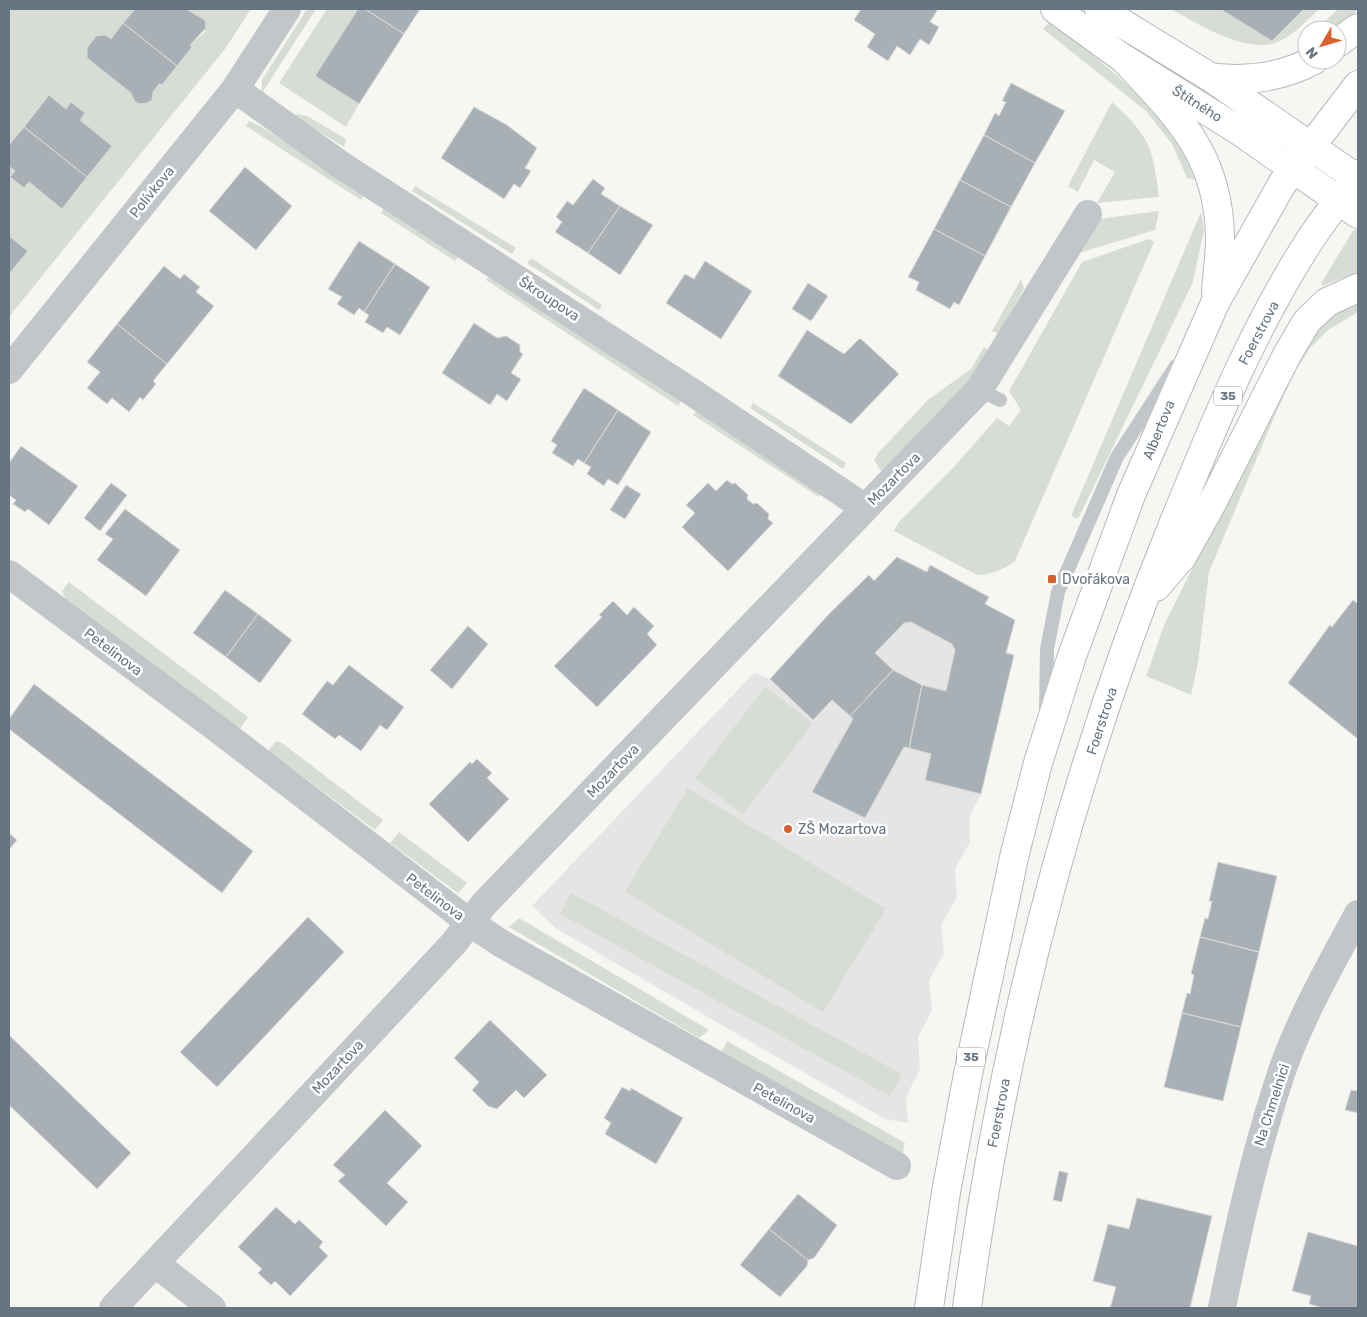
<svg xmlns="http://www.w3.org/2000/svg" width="1367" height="1317" font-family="Rubik,sans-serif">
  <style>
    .built { fill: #e4e5e4 }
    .green { fill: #d7ddd4 }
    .building { fill: #a9b0b5; stroke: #d7d8d6 }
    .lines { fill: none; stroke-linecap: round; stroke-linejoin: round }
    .secondary-casing { stroke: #b5b9bd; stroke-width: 30 }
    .primary-casing { stroke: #b5b9bd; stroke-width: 30 }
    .lane { stroke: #c2c6c9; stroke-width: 14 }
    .street { stroke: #c2c6c9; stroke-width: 28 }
    .secondary { stroke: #fff; stroke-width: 28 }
    .primary { stroke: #fff; stroke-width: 28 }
    .poi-dot { fill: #da5f2f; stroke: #fff; stroke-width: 2 }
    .labels { text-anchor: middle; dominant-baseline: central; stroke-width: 5; stroke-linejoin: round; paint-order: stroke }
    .shield { fill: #fff; stroke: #959ea8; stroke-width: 1 }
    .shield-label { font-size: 12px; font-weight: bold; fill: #677583 }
    .street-label { font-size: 14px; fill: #677583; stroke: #fff }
    .poi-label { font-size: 14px; fill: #677583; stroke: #fff; text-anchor: start }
  </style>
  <rect width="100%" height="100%" fill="#f6f6f3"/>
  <path class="built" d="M897 557 926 572 930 565 989 597 986 604 1015 620 1007 653 1014 655 981 794 970 815V842L955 869 957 897 941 925 944 953 929 980 932 1011 918 1037 920 1069 906 1097 908 1123 885 1119 720 1024 557 929 532 906 754 673 770 679 829 614 869 575 874 580Z"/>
  <path class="green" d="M9 9H135L111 39 106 35 96 36 87 48V58L131 93 134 100 141 104 150 101 153 92 159 84 162 85 192 47 190 45 205 32V20L186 9H251L225 49 9 317V274L28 251 9 236V166L15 171 10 178 24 188 29 182 62 209 112 146 80 120 71 103 66 109 49 95 9 145Z
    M307 9H316L262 93V80Z
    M327 9H358L316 76 359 104 346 127 279 83Z
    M1171 9H1220L1272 41 1304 9H1319C1307 20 1295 34 1280 41 1248 56 1198 24 1171 9Z
    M1338 9H1358L1337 30H1316Z
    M1051 20C1104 67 1172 110 1195 180L1187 178 1172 144 1146 111 1043 29Z
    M1112 102C1150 137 1153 147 1159 197L1097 203 1115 172 1094 160 1078 192 1068 186Z
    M297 114 307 116 346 139 344 147 294 116Z
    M249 121 260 126 366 193 361 200 246 126Z
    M415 186 516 248 512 254 412 191Z
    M385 207 459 255 455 261 381 213Z
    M1159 211 1155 230 1072 255 1091 220Z
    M1201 212 1204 230 1193 282 1078 519 1071 516Z
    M1354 229 1358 231V272L1322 286V282Z
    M1149 239 1154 242 1015 561C1004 570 992 574 977 575L894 531 898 523 953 468 997 418 1009 426 1021 410 1009 391 1082 262Z
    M531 258 602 305 599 310 527 263Z
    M490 274 682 399 678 406 486 280Z
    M1021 279 1024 288 1002 329 998 333 992 331Z
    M1356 304H1358V312L1328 330 1311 347 1295 371 1275 415 1209 572 1198 663 1191 695 1146 676 1165 623 1288 377 1319 328 1339 311Z
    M984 347 990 351 973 377 882 472 874 460 878 453 929 399 971 369Z
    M753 403 846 463 843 469 750 408Z
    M697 410 823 491 819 497 693 415Z
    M69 582 248 717 240 729 65 598 62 591Z
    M765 687 813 723 743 814 695 778Z
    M276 741 282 743 383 820 375 830 270 752 269 750Z
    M688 788 886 909 823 1012 625 892Z
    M399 832 467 883 458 893 390 843Z
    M571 893 902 1074 890 1096 560 914Z
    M519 918 709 1030 699 1038 509 927Z
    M727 1041 905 1143 902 1155 721 1053Z"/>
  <path class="building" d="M135 9H186L205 20 206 28 190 45 192 47 177 66 123 23Z
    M358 9H365L404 34 359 104 315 76Z
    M365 9H420L404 34Z
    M861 9H938L930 22 939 27 929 45 920 39 910 55 897 46 888 61 867 47 875 34 854 20Z
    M1220 9H1304L1272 41Z
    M123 23 177 66 162 85 159 84 153 92 152 100 147 103 139 104 134 100 131 93 87 58V48L96 36 106 35 111 39Z
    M1011 83 1065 111 1035 163 984 135 995 113 999 116 1006 102 1002 101Z
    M49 95 66 109 71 102 85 113 80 120 112 146 87 177 24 127Z
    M474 107 507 125 537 148 525 168 531 171 520 188 514 184 504 199 441 158Z
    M24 127 87 177 62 209 29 182 24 188 10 177 15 171 9 166V145Z
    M984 135 1035 163 1011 207 960 180Z
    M245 167 292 206 256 250 209 211Z
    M593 179 605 188 601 194 620 206 588 253 555 232 562 222 556 217 567 201 573 205Z
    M960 180 1011 207 985 256 934 229Z
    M620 206 653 225 620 275 588 253Z
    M934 229 985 256 959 305 954 302 950 309 916 290 919 282 908 277Z
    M9 236 28 251 9 274Z
    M359 241 395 264 364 312 359 308 354 315 337 304 342 297 328 289Z
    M705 261 752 291 721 339 666 303 685 274 694 279Z
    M395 264 430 287 400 335 387 327 383 333 365 322 369 315 364 312Z
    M164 266 180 279 184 274 200 287 196 292 214 306 167 364 117 324Z
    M808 283 828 296 811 321 792 309Z
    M474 323 497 338 506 336 520 345V352L523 354 511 373 521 379 507 401 497 394 490 405 442 373Z
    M117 324 167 364 153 381 156 384 143 400 140 397 129 412 112 398 107 404 87 388 100 372 87 362Z
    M807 330 844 354 859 339H861L899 374 851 424 778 376Z
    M584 388 618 410 584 463 578 459 573 466 552 453 557 445 551 441Z
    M618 410 651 432 618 485 608 479 604 486 587 474 591 467 584 463Z
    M21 446 78 486 49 525 28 509 25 512 13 504 16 500 9 495V463Z
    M727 480 732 484 735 483 748 495 747 499 753 504 757 503 769 514 768 519 773 523 728 571 682 527 695 513 686 505 708 483 716 491Z
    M111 483 127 495 100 531 84 518Z
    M626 485 641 494 625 519 610 510Z
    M125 509 180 550 146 596 97 560 113 539 105 534Z
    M897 557 927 572 930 565 989 597 985 604 1015 620 1006 653 1014 655 981 794 925 780 931 754 909 748 922 685 946 691 955 650 952 644 911 622 904 623 875 653 893 670 850 716 832 700 813 720 770 679 829 614 869 575 874 581Z
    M225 590 258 614 226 657 193 633Z
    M1353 600 1358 604V739L1288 683 1330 625 1332 627Z
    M613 601 627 615 634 607 654 626 647 634 657 645 597 707 554 666 602 617 599 615Z
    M258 614 292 640 260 683 226 657Z
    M468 626 488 644 452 689 430 670Z
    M349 665 404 707 387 730 380 725 361 751 339 735 335 739 302 714 327 681 333 685Z
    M893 670 922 685 909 748 904 747 865 818 812 792 853 719 850 716Z
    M34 684 253 851 222 893 9 729V719Z
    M477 759 492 773 487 778 509 799 468 842 429 804 470 762 472 764Z
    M9 833 17 840 9 850Z
    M1218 862 1277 876 1259 952 1200 937 1205 918 1208 919 1212 901H1209Z
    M308 917 344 952 217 1087 180 1052Z
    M1200 937 1259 952 1241 1027 1182 1013 1187 993 1190 994 1194 975 1191 974Z
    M1182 1013 1241 1027 1223 1101 1164 1087Z
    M490 1020 547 1075 524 1098 516 1090 497 1109 488 1106 472 1090 479 1082 454 1058Z
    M9 1035 131 1153 97 1189 9 1105Z
    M622 1087 630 1091 631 1088 683 1118 656 1164 605 1134 611 1123 604 1118Z
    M1358 1087V1113L1345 1110 1351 1090 1357 1091Z
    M385 1110 422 1146 387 1183 408 1202 386 1226 338 1181 345 1175 333 1165Z
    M1059 1171 1068 1173 1062 1202 1053 1200Z
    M798 1194 837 1225 814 1258 808 1260 769 1229Z
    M1137 1198 1212 1216 1190 1308H1110L1116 1287 1093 1281 1108 1224 1129 1229Z
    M276 1207 295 1224 299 1220 323 1242 319 1247 328 1256 290 1296 275 1281 271 1285 258 1273 262 1269 238 1247Z
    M769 1229 808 1260 807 1266 780 1297 740 1265Z
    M1308 1232 1358 1246V1308H1323L1309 1304 1311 1296 1292 1291Z"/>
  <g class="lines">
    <g class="secondary-casing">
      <path id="secondary" d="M1055 9 1124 59 1238 130 1358 214
        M1099 9 1210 77 1358 179"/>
    </g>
    <g class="primary-casing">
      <path id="primary" d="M1337 43 1358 28
        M1124 59C1177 116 1219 154 1220 238 1220 256 1217 274 1216 292
        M1210 77C1247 82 1281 78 1314 60
        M1156 587 1182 557 1210 507 1288 353 1307 321 1327 302 1358 288
        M929 1308 946 1192 968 1074 1015 853 1038 763 1072 656 1131 495 1215 303 1282 184 1358 85
        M967 1308C1003 1039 1071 774 1174 522 1213 427 1252 330 1308 243 1323 219 1342 197 1358 174"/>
    </g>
    <path class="lane" d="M979 390 1000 400
      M1046 711 1047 649 1058 592 1117 457 1176 366"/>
    <path class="street" d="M235 89 341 165 698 396 865 508
      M9 370 235 89 287 9
      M9 574 215 727 469 922 502 944 897 1166
      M156 1264 212 1308
      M113 1308 454 943 484 904 979 390 1088 214
      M1222 1308C1238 1227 1256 1147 1283 1068 1302 1015 1331 964 1358 914"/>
    <use href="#secondary" class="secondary"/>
    <use href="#primary" class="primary"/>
  </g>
  <g class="poi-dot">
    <rect x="1047" y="574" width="10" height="10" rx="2.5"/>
    <circle cx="788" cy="829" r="5"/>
  </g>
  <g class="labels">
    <g class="shield">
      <rect x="1214" y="386.5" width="28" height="19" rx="4"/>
      <rect x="957" y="1047.5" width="28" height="19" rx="4"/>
    </g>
    <g class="shield-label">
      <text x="1228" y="396">35</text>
      <text x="971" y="1057">35</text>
    </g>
    <g class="street-label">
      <text transform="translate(1197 104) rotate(32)">Štítného</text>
      <text transform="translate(152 192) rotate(-51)">Polívkova</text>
      <text transform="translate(549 299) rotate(33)">Škroupova</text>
      <text transform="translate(1259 333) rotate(-62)">Foerstrova</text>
      <text transform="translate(1159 430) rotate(-68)">Albertova</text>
      <text transform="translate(894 479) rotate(-45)">Mozartova</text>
      <text transform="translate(113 652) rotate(37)">Petelinova</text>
      <text transform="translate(1102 721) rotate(-72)">Foerstrova</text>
      <text transform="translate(613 771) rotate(-46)">Mozartova</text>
      <text transform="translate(435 897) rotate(37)">Petelinova</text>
      <text transform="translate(338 1067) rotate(-47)">Mozartova</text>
      <text transform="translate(784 1103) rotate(29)">Petelinova</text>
      <text transform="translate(1272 1105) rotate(-72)">Na Chmelnici</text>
      <text transform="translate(999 1113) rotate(-79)">Foerstrova</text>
    </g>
    <g class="poi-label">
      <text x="1062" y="579">Dvořákova</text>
      <text x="798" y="829">ZŠ Mozartova</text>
    </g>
  </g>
  <rect width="1367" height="1317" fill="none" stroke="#677583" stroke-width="20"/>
  <g transform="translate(1322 45) rotate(232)"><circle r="24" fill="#ffffff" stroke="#c2c8cd"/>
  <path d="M0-4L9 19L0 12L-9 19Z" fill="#da5f2f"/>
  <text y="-8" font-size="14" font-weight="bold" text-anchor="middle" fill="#677583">N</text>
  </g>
</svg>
